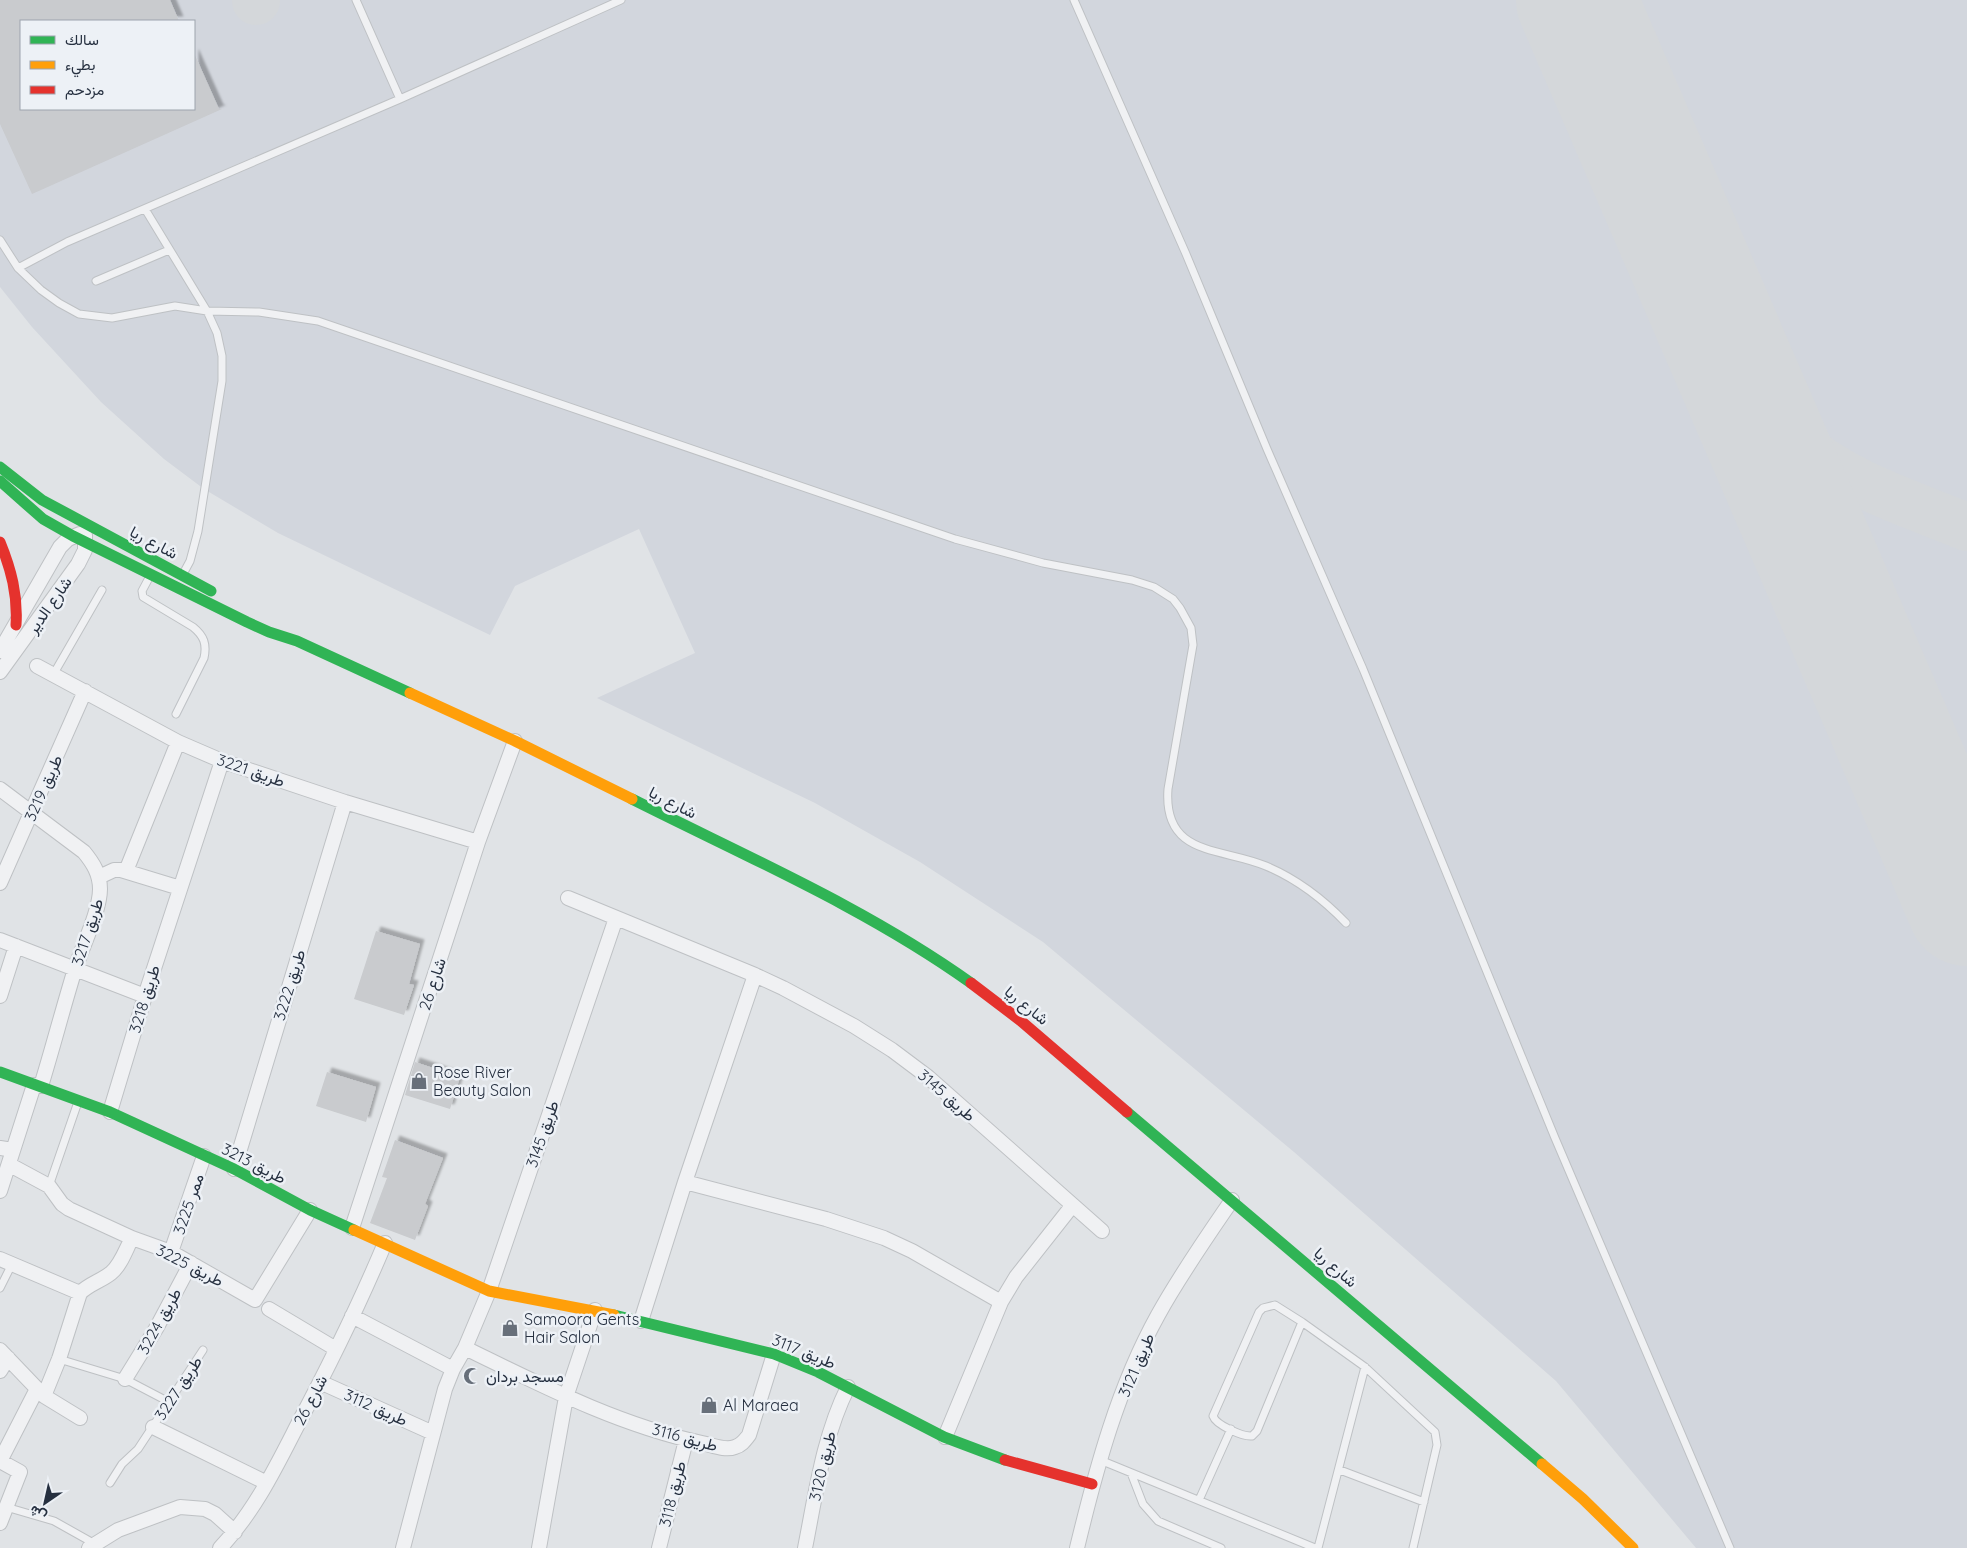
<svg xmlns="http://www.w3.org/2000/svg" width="1967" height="1548" font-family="Quicksand,Vazirmatn,sans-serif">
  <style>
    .built { fill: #d2d6dd; fill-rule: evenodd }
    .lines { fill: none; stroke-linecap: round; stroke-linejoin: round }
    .taxiway { stroke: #d4d7da; stroke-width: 48 }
    .runway { stroke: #d4d7da; stroke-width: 120 }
    .building { fill: #c9cbce; filter: url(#shadow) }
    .lane-casing { stroke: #bec1c4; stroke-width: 9 }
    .street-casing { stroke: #bec1c4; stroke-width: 16 }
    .lane { stroke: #f0f1f3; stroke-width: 7 }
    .street { stroke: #f0f1f3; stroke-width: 14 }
    .fast { stroke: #30b455; stroke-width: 11 }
    .slow { stroke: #ff9f0a; stroke-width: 11 }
    .jam { stroke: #e5322d; stroke-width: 11 }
    .labels { text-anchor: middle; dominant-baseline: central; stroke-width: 5; stroke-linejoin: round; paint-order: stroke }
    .street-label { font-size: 16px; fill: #263040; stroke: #edf1f6 }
    .poi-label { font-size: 16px; fill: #263040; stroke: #edf1f6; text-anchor: start }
  </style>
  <defs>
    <filter id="shadow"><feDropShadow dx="4.5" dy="-4.5" stdDeviation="1" flood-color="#0004"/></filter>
  </defs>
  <rect width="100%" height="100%" fill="#e0e3e6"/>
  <path class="built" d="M0 0H1967V1548H1696L1556 1381 1294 1152 1043 942 920 862 815 803 597 698 695 653 639 529 515 586 490 635 278 533 204 489 164 459 101 402 32 327 0 287ZM21 21H194V109H21Z"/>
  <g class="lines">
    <path class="taxiway" d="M256 0V1
      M1734 366C1752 391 1770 416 1792 437 1841 483 1906 502 1967 527"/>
    <path class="runway" d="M1576 0 1967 906"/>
  </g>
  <path class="building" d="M0 0H170L179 21H21V109H194V53L219 109H222L32 194 0 124Z
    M376 931 420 944 409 984 414 985 404 1015 354 999Z
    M415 1062 460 1077 450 1109 405 1095Z
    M327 1072 376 1087 366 1122 316 1106Z
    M395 1140 443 1158 425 1204 428 1206 415 1240 370 1223 387 1178 382 1177Z"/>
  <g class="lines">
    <g class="lane-casing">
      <path id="lane" d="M356 0 400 99
        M1074 0 1186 254 1267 449 1363 669 1555 1138 1730 1548
        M145 209 207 311 217 333 222 356V381L198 531 190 561 183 574
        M0 240 18 268 41 290 59 303 79 314 112 318 175 306 207 311 259 312 318 321 955 539 1043 563 1132 580 1154 587 1173 599 1180 608 1191 628 1193 645 1168 789C1163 857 1221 847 1266 866 1297 879 1323 899 1346 923
        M18 268 67 242 400 99 621 0
        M96 281 169 250
        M150 576 142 591 143 597 193 627C204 636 207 644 204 658L176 714
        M53 675 102 590
        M49 1186 78 1102
        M0 1288 12 1264
        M1275 1305 1302 1322 1257 1431 1252 1436C1243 1437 1216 1425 1213 1416L1259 1312 1263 1308Z
        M1302 1322 1365 1367 1435 1432 1437 1445 1413 1548
        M59 1359 125 1379 169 1402
        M1100 1460 1315 1548
        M1340 1470 1424 1502
        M1131 1473 1143 1504 1158 1521 1221 1548
        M110 1483 122 1464 138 1449 203 1350
        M1199 1500 1231 1429
        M6 1507 54 1521 95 1544
        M1318 1548 1365 1367"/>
    </g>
    <g class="street-casing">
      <path id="street" d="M0 651 60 547 68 539 80 534
        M37 666 178 742 222 761 345 802 478 842
        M0 672 78 564 85 550V535
        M0 789 84 852C93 863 100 874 100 889 100 911 82 947 75 969 63 1008 53 1047 41 1086
        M126 871 178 742
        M99 877 114 870H121L180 888
        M0 883 85 691
        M568 898 755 975 783 988 854 1026 892 1050 928 1077 1102 1231
        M0 940 145 996
        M0 996 16 946
        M110 1112 145 996 222 761
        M0 1148 13 1150
        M10 1165 49 1186 62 1204 69 1209 132 1238 171 1252 255 1300 310 1210
        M234 1169 345 802
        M685 1182 826 1219 884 1238 912 1251 1001 1302
        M0 1191 34 1085
        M352 1228 478 842 515 741
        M171 1252 204 1156
        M0 1259 80 1293
        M269 1309 336 1349
        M352 1316 453 1369
        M641 1321 685 1182 755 975
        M465 1348C541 1385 618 1425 702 1443 712 1445 725 1451 735 1447 742 1445 745 1440 749 1435L774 1354
        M0 1350 44 1396 80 1418
        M0 1371 8 1358
        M125 1379 157 1327 191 1263
        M320 1382 433 1433
        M44 1396 59 1359 80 1293C89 1284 101 1281 111 1273 121 1265 126 1249 132 1238
        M153 1427 267 1483
        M945 1437 1001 1302 1016 1277 1072 1206
        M0 1461 37 1389
        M0 1461 20 1472 0 1523
        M89 1548 118 1530 180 1507 205 1509 215 1514 235 1532
        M220 1548C254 1512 275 1469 297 1426 329 1366 359 1305 385 1243
        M403 1548 445 1389 453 1369 465 1348 489 1291 616 918
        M539 1548 566 1397 595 1310
        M659 1548 686 1440
        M805 1548C816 1493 823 1437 848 1387
        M1077 1548C1096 1469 1118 1387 1158 1315 1180 1275 1206 1238 1232 1200"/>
    </g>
    <use href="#lane" class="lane"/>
    <use href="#street" class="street"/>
    <path class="fast" d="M0 467 42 500 211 591
      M0 481 43 519 73 536 247 622 269 632 297 641 410 693
      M632 799C747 857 866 908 971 983
      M0 1072 110 1112 234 1169 310 1210 354 1230
      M1127 1112 1542 1464
      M614 1315 774 1354 818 1372 944 1437 1005 1460"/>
    <path class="slow" d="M410 693 515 741 632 799
      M354 1230 489 1291 614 1315
      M1542 1464 1583 1499 1633 1548"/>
    <path class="jam" d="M0 542C11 569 18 595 16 625
      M971 983 1021 1021 1127 1112
      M1005 1460 1092 1484"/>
  </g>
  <defs>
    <g id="shop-bare" transform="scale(1.35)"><path d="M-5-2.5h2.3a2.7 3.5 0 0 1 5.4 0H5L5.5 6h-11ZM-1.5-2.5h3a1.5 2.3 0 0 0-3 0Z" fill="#676f7a" stroke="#edf1f6" stroke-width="2.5" paint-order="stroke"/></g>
    <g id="mosque-bare" transform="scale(1.35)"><path d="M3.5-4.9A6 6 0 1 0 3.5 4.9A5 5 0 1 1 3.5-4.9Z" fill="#676f7a" stroke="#edf1f6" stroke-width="2.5" paint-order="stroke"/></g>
  </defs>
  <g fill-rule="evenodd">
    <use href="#shop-bare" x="419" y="1081"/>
    <use href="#shop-bare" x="510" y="1328"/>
    <use href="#mosque-bare" x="472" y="1376"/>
    <use href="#shop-bare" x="709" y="1405"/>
  </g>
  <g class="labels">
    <g class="street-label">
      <text transform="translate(154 542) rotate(28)">شارع ريا</text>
      <text transform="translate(49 605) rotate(-55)">شارع الدير</text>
      <text transform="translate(251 770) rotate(19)">طريق 3221</text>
      <text transform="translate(43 788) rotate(-66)">طريق 3219</text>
      <text transform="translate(673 802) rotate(27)">شارع ريا</text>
      <text transform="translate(87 932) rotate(-72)">طريق 3217</text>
      <text transform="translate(432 984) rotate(-72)">شارع 26</text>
      <text transform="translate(289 985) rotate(-73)">طريق 3222</text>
      <text transform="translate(144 999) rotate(-73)">طريق 3218</text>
      <text transform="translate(1027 1005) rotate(39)">شارع ريا</text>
      <text transform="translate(947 1095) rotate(41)">طريق 3145</text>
      <text transform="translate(542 1134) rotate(-71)">طريق 3145</text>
      <text transform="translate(254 1163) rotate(27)">طريق 3213</text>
      <text transform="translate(188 1204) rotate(-71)">ممر 3225</text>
      <text transform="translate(190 1265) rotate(27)">طريق 3225</text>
      <text transform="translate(1336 1267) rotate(41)">شارع ريا</text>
      <text transform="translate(159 1321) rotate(-61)">طريق 3224</text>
      <text transform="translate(804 1351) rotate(22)">طريق 3117</text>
      <text transform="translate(1136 1365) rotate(-67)">طريق 3121</text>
      <text transform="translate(178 1388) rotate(-57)">طريق 3227</text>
      <text transform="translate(310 1400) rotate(-63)">شارع 26</text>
      <text transform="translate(376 1407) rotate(24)">طريق 3112</text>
      <text transform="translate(685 1437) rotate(15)">طريق 3116</text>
      <text transform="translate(822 1466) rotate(-77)">طريق 3120</text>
      <text transform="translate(672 1494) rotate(-76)">طريق 3118</text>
    </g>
    <g class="poi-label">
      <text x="433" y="1072">Rose River<tspan x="433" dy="18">Beauty Salon</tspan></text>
      <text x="524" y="1319">Samoora Gents<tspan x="524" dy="18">Hair Salon</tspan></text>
      <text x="486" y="1376">مسجد بردان</text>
      <text x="723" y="1405">Al Maraea</text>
    </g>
  </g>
  <rect x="20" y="20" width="175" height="90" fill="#edf1f6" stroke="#9da4ad"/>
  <rect x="30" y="36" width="25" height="8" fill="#30b455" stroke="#9da4ad"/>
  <text x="65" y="45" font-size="15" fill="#263040">سالك</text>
  <rect x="30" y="61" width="25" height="8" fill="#ff9f0a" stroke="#9da4ad"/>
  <text x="65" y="70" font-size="15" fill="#263040">بطيء</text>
  <rect x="30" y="86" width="25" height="8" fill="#e5322d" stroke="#9da4ad"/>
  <text x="65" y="95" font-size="15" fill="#263040">مزدحم</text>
  <g transform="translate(45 1503) rotate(214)" stroke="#edf1f6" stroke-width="4" paint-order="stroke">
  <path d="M0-4L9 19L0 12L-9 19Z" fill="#263040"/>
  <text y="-8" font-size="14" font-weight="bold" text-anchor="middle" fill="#263040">ش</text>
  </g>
</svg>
